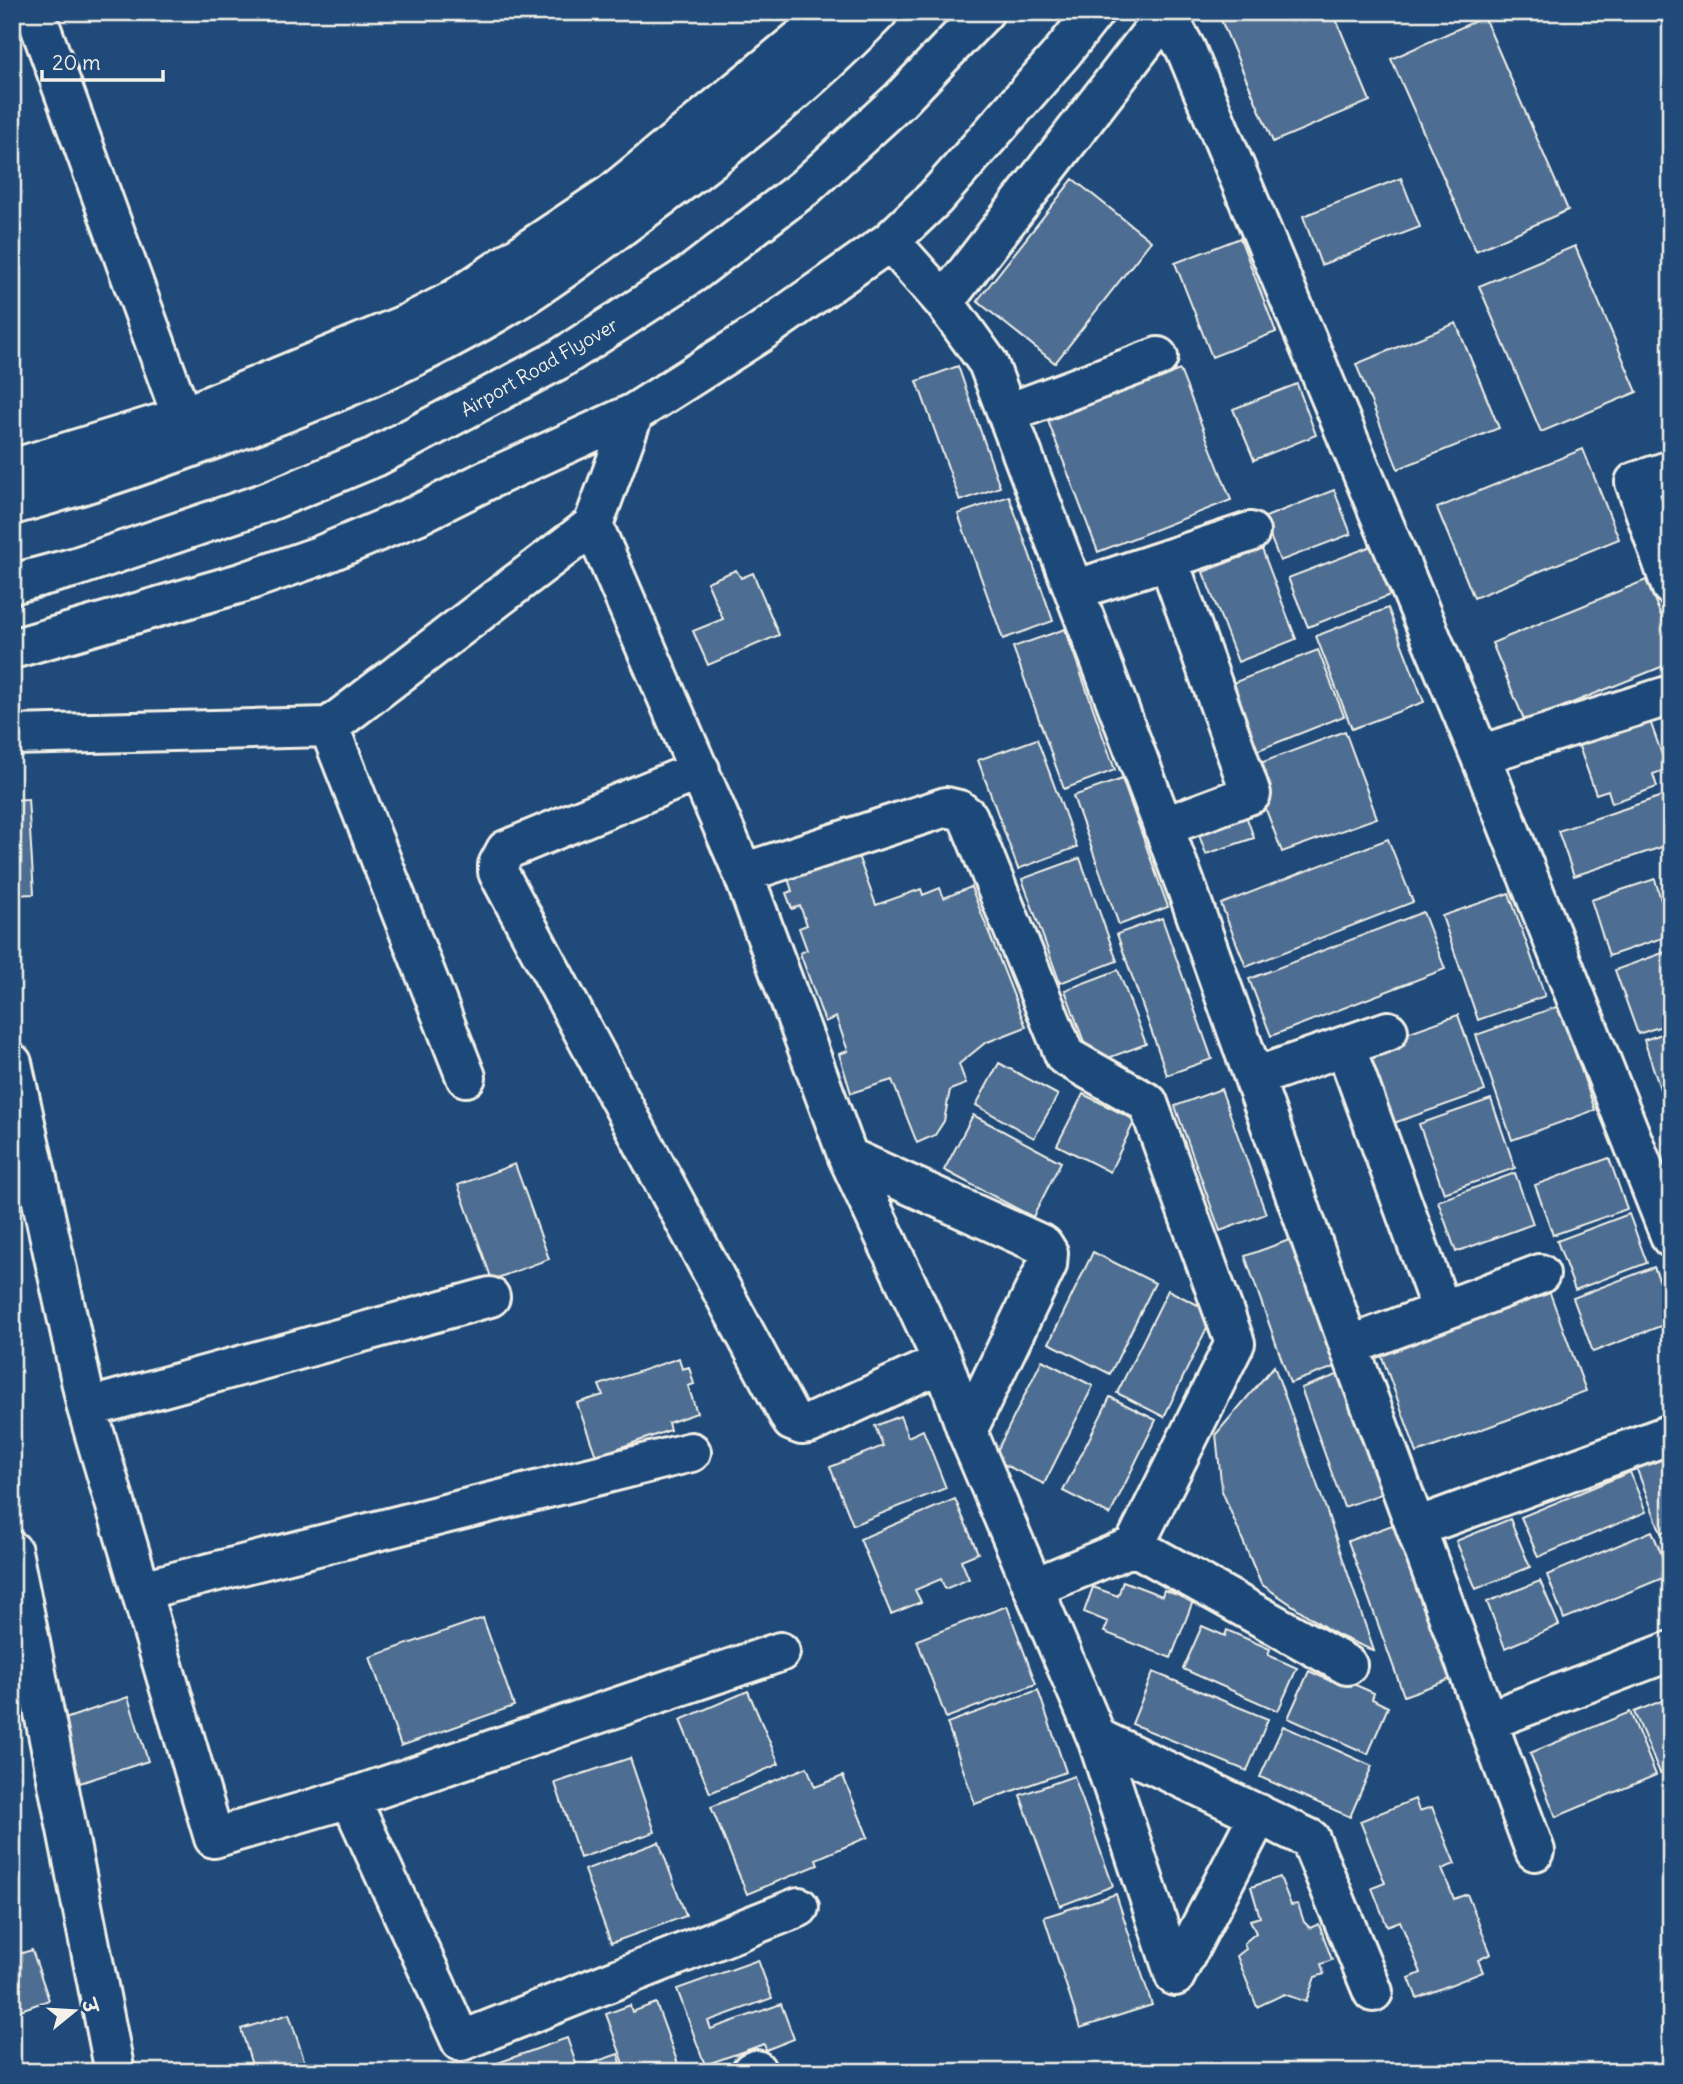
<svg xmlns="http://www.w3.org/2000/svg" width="1683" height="2084" font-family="Delius,'Playpen Sans Deva',sans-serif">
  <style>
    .building { fill: #4d6e92; stroke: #f4f1e8; stroke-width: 2 }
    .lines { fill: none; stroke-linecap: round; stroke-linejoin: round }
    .minor-casing { stroke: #f4f1e8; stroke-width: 44 }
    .major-casing { stroke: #f4f1e8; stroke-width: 44 }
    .minor { stroke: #1f4a7a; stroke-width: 38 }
    .major { stroke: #1f4a7a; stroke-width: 38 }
    .labels { text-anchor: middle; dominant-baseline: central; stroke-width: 7; stroke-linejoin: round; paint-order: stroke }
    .street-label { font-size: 19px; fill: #f4f1e8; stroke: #1f4a7a }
  </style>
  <rect width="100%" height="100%" fill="#1f4a7a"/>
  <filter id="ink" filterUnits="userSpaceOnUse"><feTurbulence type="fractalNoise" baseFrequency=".0143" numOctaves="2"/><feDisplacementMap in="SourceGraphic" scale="14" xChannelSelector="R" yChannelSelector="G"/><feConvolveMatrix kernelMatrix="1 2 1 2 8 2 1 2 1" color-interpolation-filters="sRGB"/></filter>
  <g filter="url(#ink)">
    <path class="building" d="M1333 12 1370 101 1273 142 1218 13Z
      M1484 17 1568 210 1476 251 1391 59Z
      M1401 178 1420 227 1321 265 1303 216Z
      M1073 179 1151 241 1055 363 977 301Z
      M1240 238 1276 332 1212 357 1175 263Z
      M1575 246 1637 392 1541 432 1479 286Z
      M1456 323 1499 428 1398 469 1356 364Z
      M958 366 1000 487 960 501 917 381Z
      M1180 370 1231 500 1098 552 1048 421Z
      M1297 384 1316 435 1254 460 1233 409Z
      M1583 449 1619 539 1474 598 1437 508Z
      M1334 490 1351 534 1280 561 1263 518Z
      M1009 496 1053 621 1003 639 958 514Z
      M1374 545 1393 594 1308 627 1288 578Z
      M1262 549 1296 639 1238 662 1203 572Z
      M736 570 741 578 753 573 779 635 708 665 693 631 723 619 707 582Z
      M1646 580 1671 639V663L1525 722 1492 643Z
      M1388 608 1424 702 1352 729 1316 636Z
      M1065 629 1115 770 1064 789 1013 647Z
      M1318 650 1344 716 1251 753 1225 686Z
      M1649 718 1667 769 1653 774 1657 787 1612 803 1608 790 1596 794 1578 744Z
      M1345 731 1377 818 1282 852 1250 767Z
      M1037 739 1077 847 1018 869 978 760Z
      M1122 779 1168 907 1119 925 1073 796Z
      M1671 793V844L1574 876 1558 831Z
      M28 799 34 894 12 895V800Z
      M1242 804 1254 838 1206 854 1194 821Z
      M1388 839 1413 902 1246 967 1221 904Z
      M857 853 876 905 921 889 923 895 940 888 944 898 971 887 1026 1027 985 1043 959 1064 966 1084 950 1090 944 1121 935 1135 917 1143 892 1080 851 1093 839 1054 848 1051 836 1017 825 1022 800 953 807 950 799 928 807 925 800 906 792 909 786 893 792 891 787 875Z
      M1080 858 1117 961 1060 983 1022 879Z
      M1655 879 1671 935 1609 956 1591 900Z
      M1671 889V914L1663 892Z
      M1509 893 1545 996 1478 1020 1442 916Z
      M1423 912 1445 969 1271 1036 1249 979Z
      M1162 918 1212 1059 1167 1075 1117 934Z
      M1671 950V1023L1638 1034 1615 970Z
      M1118 970 1146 1044 1092 1064 1065 990Z
      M1559 1006 1595 1110 1512 1140 1476 1035Z
      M1458 1015 1485 1091 1394 1123 1367 1047Z
      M1671 1031V1103L1665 1104 1644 1040Z
      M999 1063 1058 1095 1034 1138 976 1105Z
      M1221 1089 1266 1214 1220 1231 1175 1106Z
      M1083 1094 1135 1120 1110 1172 1057 1145Z
      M1491 1099 1515 1168 1444 1193 1419 1124Z
      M973 1115 1061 1162 1033 1217 944 1170Z
      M1609 1158 1627 1209 1553 1235 1535 1185Z
      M515 1164 549 1259 492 1280 458 1185Z
      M1515 1173 1533 1224 1456 1252 1438 1201Z
      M1629 1214 1647 1263 1575 1290 1557 1241Z
      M1292 1239 1338 1366 1290 1383 1245 1256Z
      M1093 1252 1155 1283 1110 1374 1049 1343Z
      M1654 1267 1671 1308V1322L1593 1352 1573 1298Z
      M1168 1290 1214 1313 1164 1417 1117 1393Z
      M1550 1293 1586 1391 1417 1453 1381 1354Z
      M679 1358 682 1369 689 1367 694 1384 688 1386 697 1413 668 1423 670 1430 596 1456 577 1403 603 1395 599 1385Z
      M1042 1360 1093 1386 1044 1484 993 1459Z
      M1274 1366 1326 1509 1374 1651 1335 1634 1261 1584 1222 1491 1216 1434Z
      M1348 1371 1390 1491 1344 1507 1301 1388Z
      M1110 1397 1156 1420 1110 1515 1063 1491Z
      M900 1416 908 1437 923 1430 946 1488 853 1525 830 1467 883 1446 875 1426Z
      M1671 1445V1529L1661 1533 1633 1459Z
      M1630 1472 1646 1512 1538 1557 1521 1517Z
      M955 1499 978 1553 961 1560 969 1579 945 1589 941 1579 915 1590 921 1602 891 1614 860 1539Z
      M1510 1519 1530 1567 1476 1589 1456 1541Z
      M1395 1524 1451 1679 1404 1696 1348 1541Z
      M1652 1531 1670 1575 1564 1619 1547 1575Z
      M1123 1581 1162 1596 1164 1590 1193 1601 1171 1658 1104 1632 1108 1622 1084 1612 1093 1587 1118 1596Z
      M1540 1581 1559 1625 1505 1648 1487 1602Z
      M1007 1606 1036 1684 946 1718 917 1640Z
      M483 1618 514 1706 401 1746 370 1657Z
      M1202 1626 1225 1636 1227 1630 1270 1649 1268 1655 1297 1668 1278 1711 1183 1669Z
      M1309 1671 1330 1681 1333 1675 1374 1693 1372 1699 1388 1707 1368 1754 1288 1718Z
      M1153 1672 1268 1719 1247 1771 1132 1724Z
      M1038 1690 1066 1772 975 1804 947 1723Z
      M748 1691 779 1764 710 1793 680 1720Z
      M128 1697 148 1761 80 1783 65 1719Z
      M1671 1697V1769L1660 1773 1634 1712Z
      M1630 1712 1656 1775 1556 1817 1530 1753Z
      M1283 1726 1372 1766 1350 1817 1260 1777Z
      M630 1758 655 1832 580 1858 555 1783Z
      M807 1767 815 1787 843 1776 868 1837 816 1859 818 1865 747 1894 711 1807Z
      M1074 1776 1113 1886 1060 1906 1020 1795Z
      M1415 1799 1419 1811 1432 1807 1455 1864 1442 1869 1454 1899 1467 1894 1491 1954 1478 1960 1483 1972 1417 1998 1409 1978 1421 1973 1400 1921 1387 1926 1372 1888 1385 1883 1360 1821Z
      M659 1842 686 1916 611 1943 584 1870Z
      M1280 1877 1291 1905 1298 1904 1304 1922 1310 1928 1319 1924 1332 1960 1321 1964 1324 1974 1315 1977 1306 2002 1284 1994 1257 2007 1237 1956 1246 1949 1244 1943 1256 1933 1250 1920 1260 1917 1251 1887Z
      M1116 1894 1152 2005 1080 2028 1044 1917Z
      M32 1950 49 2000 12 2013V1956Z
      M758 1960 772 1998 708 2021 711 2029 781 2004 794 2039 766 2050 764 2044 705 2065 677 1989Z
      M656 2003 681 2072H627L606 2014 630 2005 632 2012Z
      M289 2014 308 2072H254L241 2029Z
      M567 2038 579 2072H494L492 2065Z
      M618 2054 624 2072H585L583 2066Z"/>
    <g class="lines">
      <g class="minor-casing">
        <path id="minor" d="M35 12 182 417
          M1165 12 1186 50 1480 755 1671 1238
          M890 241 944 302 988 363 1187 889 1349 1346 1487 1721 1671 1651
          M944 302 1166 14
          M1008 413 1158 357
          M12 469 182 417 409 323 452 301 613 193 810 31 829 12
          M1671 470 1635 482 1671 586
          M593 525 743 873 848 1157 943 1362 967 1431 1097 1738 1175 1976 1259 1814
          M1075 590 1250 532
          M12 649 241 583 319 556 417 515 487 480 634 413 758 334 890 241 935 198 1062 53 1094 12
          M329 727 466 1077
          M12 735 329 727 593 525 634 413
          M1480 755 1671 695
          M700 770 506 850 498 865V872L792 1421 802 1425 809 1424 943 1362
          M1163 827 1251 794 1168 559
          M743 873 946 807 959 810 968 817 1065 1056 1148 1103 1235 1343 1134 1546 1035 1587
          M1345 1046 1441 1309
          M12 1063 87 1408 214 1838 350 1798 780 1652
          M1255 1077 1388 1031
          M848 1157 1043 1245 1048 1253 1047 1265 967 1431
          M1349 1346 1540 1274
          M87 1408 490 1297
          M1417 1527 1671 1434
          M1134 1546 1347 1665
          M12 1551 115 2072
          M142 1590 691 1452
          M1487 1721 1535 1851
          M1097 1738 1310 1839 1373 1992
          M350 1798 461 2041 799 1907
          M751 2072 756 2070"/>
      </g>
      <g class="major-casing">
        <path id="major" d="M12 505C77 488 140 466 203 443 304 407 404 367 497 312 553 279 604 239 657 200 735 143 810 82 878 12
          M12 584 76 567 264 503 375 457 558 360 693 273 805 187 900 100 984 12"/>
      </g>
      <use href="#minor" class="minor"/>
      <use href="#major" class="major"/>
    </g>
  </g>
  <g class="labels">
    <g class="street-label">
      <text transform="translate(539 367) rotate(-30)">Airport Road Flyover</text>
    </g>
  </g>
  <rect width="1683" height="2084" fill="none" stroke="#1f4a7a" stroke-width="42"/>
  <rect x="21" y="21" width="1641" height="2042" fill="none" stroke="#f4f1e8" stroke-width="2.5" filter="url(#ink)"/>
  <g transform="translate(74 2011) rotate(72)" stroke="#1f4a7a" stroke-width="5" paint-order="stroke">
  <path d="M0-5L12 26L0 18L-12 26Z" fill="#f4f1e8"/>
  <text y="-10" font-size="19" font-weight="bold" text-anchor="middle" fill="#f4f1e8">उ</text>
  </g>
  <path d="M42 70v10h121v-10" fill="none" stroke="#f4f1e8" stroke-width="3.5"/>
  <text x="52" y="70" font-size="21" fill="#f4f1e8" stroke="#1f4a7a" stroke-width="5" paint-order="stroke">20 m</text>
</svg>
